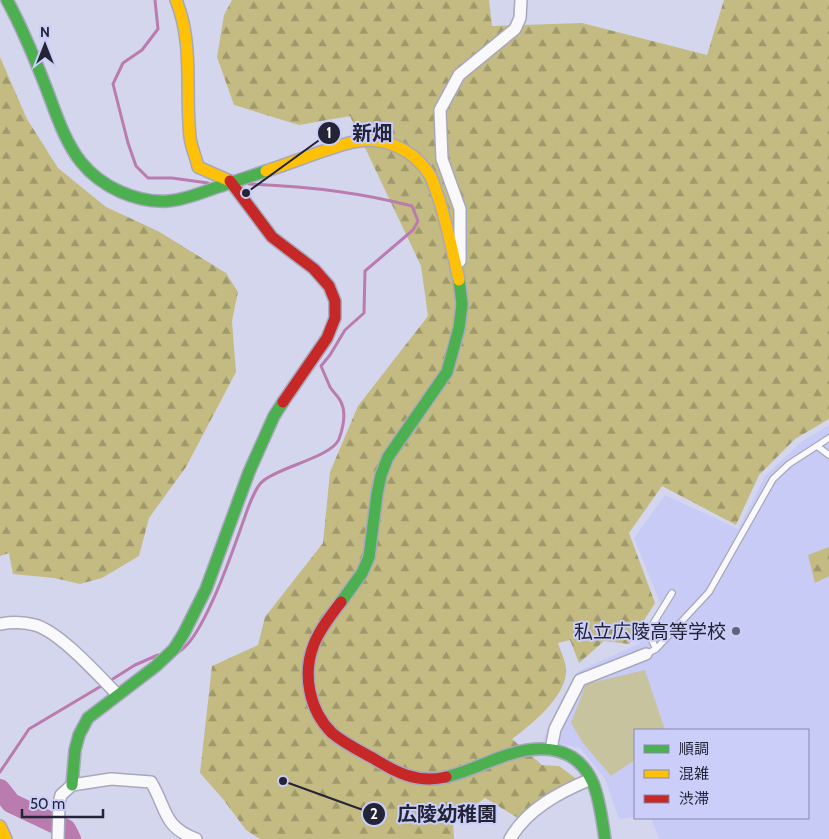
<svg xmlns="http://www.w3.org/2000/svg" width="829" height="839" font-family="Cabin,'Noto Sans JP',sans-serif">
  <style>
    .built { fill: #c8cbf6 }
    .green { fill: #c8c39f }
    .forest { fill: url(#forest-firs) }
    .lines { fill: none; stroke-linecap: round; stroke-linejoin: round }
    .stream { stroke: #ba7cae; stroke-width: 3 }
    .river { stroke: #ba7cae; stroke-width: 20 }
    .lane-casing { stroke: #a7a8bc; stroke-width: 8 }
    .street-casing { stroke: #a7a8bc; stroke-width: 14 }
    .fast-casing { stroke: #a7a8bc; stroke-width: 14 }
    .slow-casing { stroke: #a7a8bc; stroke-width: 14 }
    .jam-casing { stroke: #a7a8bc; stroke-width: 14 }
    .lane { stroke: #f9f9fc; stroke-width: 5.5 }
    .street { stroke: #f9f9fc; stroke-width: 11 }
    .fast { stroke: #4caf50; stroke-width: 11 }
    .slow { stroke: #ffc107; stroke-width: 11 }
    .jam { stroke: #c62828; stroke-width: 11 }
    .poi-dot { fill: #616277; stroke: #cacef8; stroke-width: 2 }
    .labels { text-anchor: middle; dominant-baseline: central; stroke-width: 4; stroke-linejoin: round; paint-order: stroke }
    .poi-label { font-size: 19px; fill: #232437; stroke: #cacef8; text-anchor: end }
    .leader { fill: none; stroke: #232437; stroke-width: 2 }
    .callout-dot { fill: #232437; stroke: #cacef8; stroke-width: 2 }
    .mark-label { font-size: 15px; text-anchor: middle; font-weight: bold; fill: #fff }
    .callout-label { font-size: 20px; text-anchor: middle; font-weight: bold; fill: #232437; stroke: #cacef8; stroke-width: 4; stroke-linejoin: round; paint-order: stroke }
  </style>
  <defs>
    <pattern id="forest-firs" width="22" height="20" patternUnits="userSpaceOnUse" patternTransform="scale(1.25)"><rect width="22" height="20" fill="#c3bb82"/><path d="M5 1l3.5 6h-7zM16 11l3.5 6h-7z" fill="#9e986b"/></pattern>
  </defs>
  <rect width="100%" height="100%" fill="#d4d6ee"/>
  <path class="built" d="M829 425V839H659L651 818H808V730H635V817L619 819 605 779 580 748 543 740 559 705 577 672 640 643V635L661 605 634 538 665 495 738 529 765 476 801 442Z"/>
  <path class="green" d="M645 670 665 730H635V760L611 776 582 742 571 723 586 684Z"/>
  <path class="forest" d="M232 0H489L492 26 582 23 707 55 724 0H829V419L795 439 759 475 736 525 662 486 629 533 655 603 629 644 604 641 579 663 570 640 558 643C561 652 567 664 566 673 564 698 531 725 512 739L542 765 559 766 578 780 540 801 518 818 485 798 453 821 454 839H260L246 830 223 799 200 773 212 666 258 645 265 617 323 543 330 472 358 406 428 316 421 266 350 116 299 125 234 105 217 57 224 15Z
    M0 57 27 119 58 168 106 207 158 231 226 273 238 292 232 321 236 372 186 467 149 518 139 556 102 578 80 584 54 578 13 574 9 553 0 556Z
    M829 547V576L815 583 808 555Z"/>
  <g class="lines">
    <path class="stream" d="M155 0 158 29 142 50 123 63 113 84 128 143 136 166 148 178H172L208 183
      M180 651C204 636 233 550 243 522 247 511 254 488 263 481 279 467 332 457 339 439 343 428 347 414 341 402 339 397 333 392 330 387 327 380 324 373 321 366L330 355 345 330 364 313 365 271 413 230 418 221 412 206C359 192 304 186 249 184
      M108 682 135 665 158 655
      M0 772 29 729 103 685"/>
    <path class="river" d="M0 789 11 803 66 829 71 839"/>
    <g class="lane-casing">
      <path id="lane" d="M817 446 829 455
        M656 649 648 632 672 593
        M646 654 656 649 709 592 773 479 789 464 829 438"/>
    </g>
    <g class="street-casing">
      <path id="street" d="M460 261V209L442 159 440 110 459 75 515 29 520 18 521 0
        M0 624C11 622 24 622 35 625 60 632 98 675 117 694
        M551 749 555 729 580 680 646 654
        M58 839 59 803 61 795 72 785 111 779 151 782C167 809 163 827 196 839
        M510 839C527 809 560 792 591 779"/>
    </g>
    <g class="fast-casing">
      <path id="fast" d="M7 0C23 29 35 59 47 90 56 114 65 142 81 162 101 187 136 203 168 201 183 200 198 194 212 189 230 183 248 177 266 171
        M341 602 362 573 369 557 377 494 381 475 388 457 447 372 459 328 462 304 459 280
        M446 777C466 772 485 763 504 756 539 744 576 744 593 783 600 800 602 820 605 839
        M72 785 75 750 79 735 88 718 156 666 174 649 184 633 206 589 249 472 274 416 283 402"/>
    </g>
    <g class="slow-casing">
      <path id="slow" d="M176 0C194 44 185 91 190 137 191 147 196 157 198 167L230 181
        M266 171C295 162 324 149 353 142 384 135 415 150 431 177 434 183 436 192 439 199 447 225 453 253 459 280
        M0 826 6 839"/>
    </g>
    <g class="jam-casing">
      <path id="jam" d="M230 181 272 237 314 269 329 286 335 301V318L327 338 283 402
        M341 602C331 615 320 629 314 644 302 674 309 710 332 733 344 743 358 750 371 757 395 772 417 784 446 777"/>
    </g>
    <use href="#lane" class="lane"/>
    <use href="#street" class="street"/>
    <use href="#fast" class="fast"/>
    <use href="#slow" class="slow"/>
    <use href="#jam" class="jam"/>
  </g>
  <circle class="poi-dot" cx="736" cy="631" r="5"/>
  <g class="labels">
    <g class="poi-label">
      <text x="726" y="631">私立広陵高等学校</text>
    </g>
  </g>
  <path class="leader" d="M246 193L329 133M283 781L374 814"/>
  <g class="callout-dot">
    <circle cx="246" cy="193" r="5"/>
    <circle cx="283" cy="781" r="5"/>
    <circle cx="329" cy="133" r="12"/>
    <circle cx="374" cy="814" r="12"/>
  </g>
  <g class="mark-label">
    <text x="329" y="138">1</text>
    <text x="374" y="819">2</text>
  </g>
  <g class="callout-label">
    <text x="372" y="140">新畑</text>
    <text x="447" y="821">広陵幼稚園</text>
  </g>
  <rect x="634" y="729" width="175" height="90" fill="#cacef8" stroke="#878aab"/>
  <rect x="644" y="745" width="25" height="8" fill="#4caf50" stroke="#878aab"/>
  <text x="679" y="754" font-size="15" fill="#232437">順調</text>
  <rect x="644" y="770" width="25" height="8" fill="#ffc107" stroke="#878aab"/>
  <text x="679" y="779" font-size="15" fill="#232437">混雑</text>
  <rect x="644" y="795" width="25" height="8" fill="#c62828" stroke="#878aab"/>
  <text x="679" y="804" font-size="15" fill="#232437">渋滞</text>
  <g transform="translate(45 45)" stroke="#cacef8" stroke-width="4" paint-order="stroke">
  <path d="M0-4L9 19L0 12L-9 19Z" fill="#232437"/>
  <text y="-8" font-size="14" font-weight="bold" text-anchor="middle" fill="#232437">N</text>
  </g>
  <path d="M22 809v8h81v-8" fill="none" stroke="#232437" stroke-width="2.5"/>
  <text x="30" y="809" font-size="15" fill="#232437" stroke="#cacef8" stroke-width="4" paint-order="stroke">50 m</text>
</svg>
